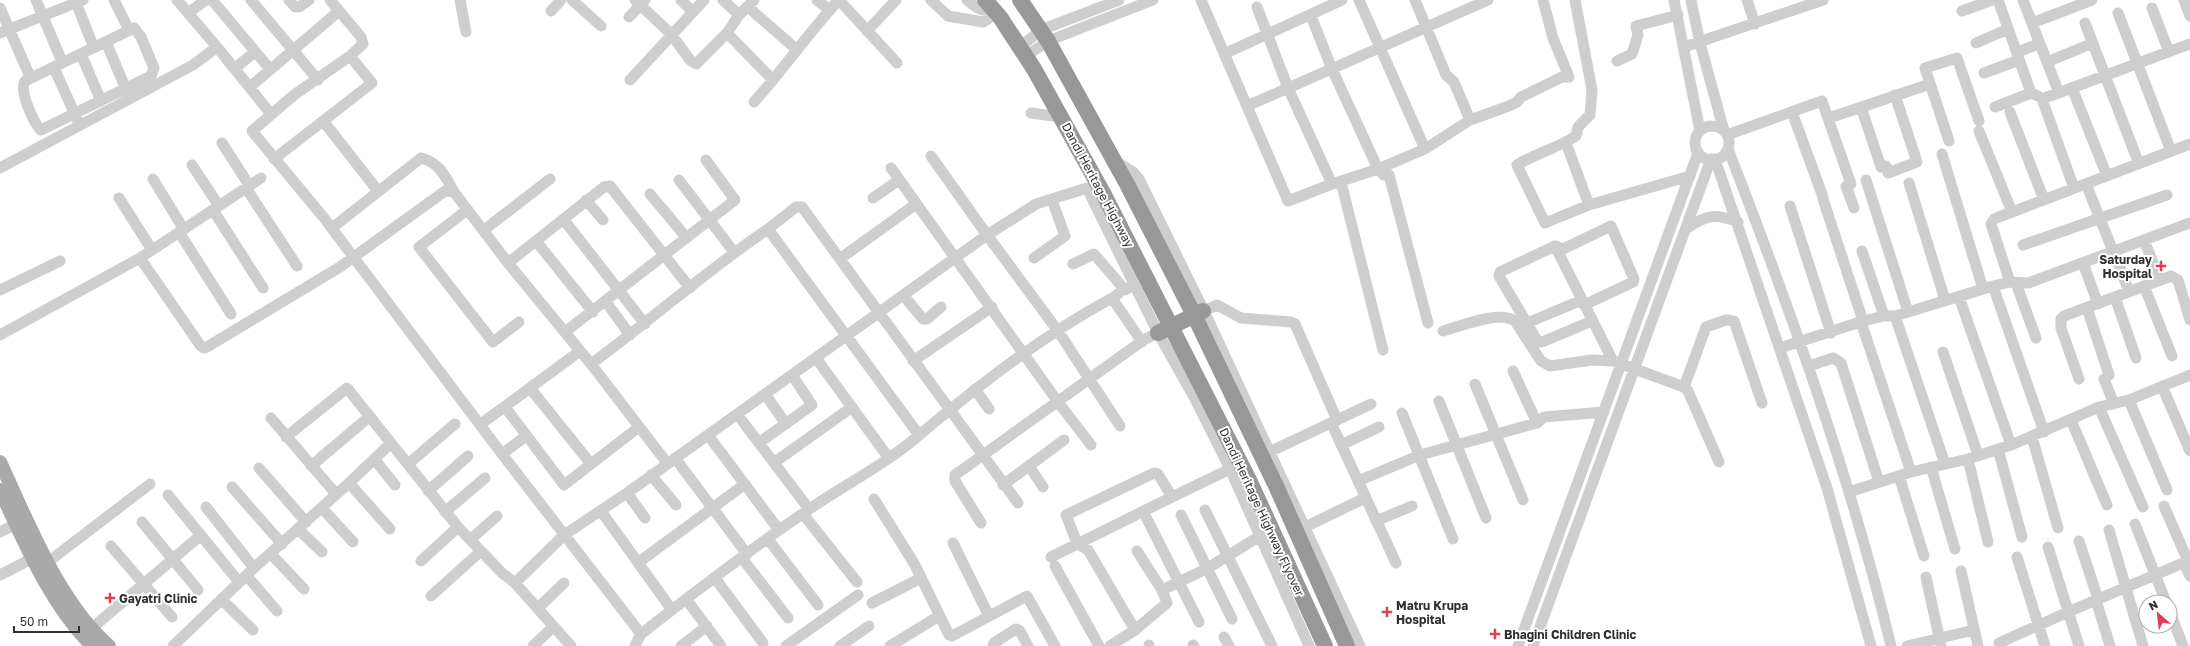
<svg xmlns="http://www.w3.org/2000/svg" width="2190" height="646" font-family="'Golos Text',sans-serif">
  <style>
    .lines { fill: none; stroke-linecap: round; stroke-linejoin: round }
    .minor { stroke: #cecece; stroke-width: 11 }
    .major { stroke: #a9a9a9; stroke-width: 14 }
    .highway { stroke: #989898; stroke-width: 16 }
    .poi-dot { fill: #db4053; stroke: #fff; stroke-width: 1.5 }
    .labels { text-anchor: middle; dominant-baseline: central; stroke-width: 4; stroke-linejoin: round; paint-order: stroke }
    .street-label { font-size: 12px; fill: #313131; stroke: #fff }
    .poi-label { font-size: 12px; font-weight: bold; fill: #313131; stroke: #fff; text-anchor: start }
  </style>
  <rect width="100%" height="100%" fill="#fff"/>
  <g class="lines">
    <path class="minor" d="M36 0 60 57
      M75 0 94 48
      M114 0 126 24
      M212 0 270 69
      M251 0 318 80
      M289 0 295 7H299L309 0
      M330 0 361 37 363 44 350 56 294 95 252 131 324 218 502 454 641 634
      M460 0 466 32
      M572 0 601 26
      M635 0 671 34 690 60 696 64 727 33 739 15 754 0
      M681 0 693 12
      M723 0 739 15
      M817 0 829 10
      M839 0 897 63
      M931 0 948 16 983 22 997 13
      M967 0C976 8 981 12 994 10
      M1201 0 1288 201 1332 184 1378 169 1425 149 1470 120 1509 106 1517 102 1521 97 1562 77H1569L1553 38 1543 0
      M1359 0 1425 149
      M1415 0 1446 75 1454 82 1470 120
      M1575 0 1592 90 1590 115 1578 127 1576 136C1558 148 1536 153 1517 165L1545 223 1589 205 1690 176
      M1674 0 1700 131
      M1691 0 1700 43 1724 131
      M1747 0 1755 24
      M1998 0 2031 93
      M2023 0 2059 93
      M2184 0 2190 16
      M748 7 796 49
      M1257 7 1288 88 1332 184
      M0 8 28 72
      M2152 8 2169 52
      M551 11 561 0
      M1962 11 1992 0
      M188 13 206 0
      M2118 13 2171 151
      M1311 16 1332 69 1378 169 1384 175H1389L1428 323
      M629 17 645 0
      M2032 23 2092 0
      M2085 23 2139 164
      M134 28 141 37 154 68 151 76 41 130C33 122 19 91 25 81Z
      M867 31 896 0
      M0 33 83 0
      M727 33 773 80
      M106 42 128 94
      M1976 43 2008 29
      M217 47 271 114
      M1020 47 1041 30 1119 0
      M1684 47 1823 0
      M2017 52 2039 44
      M81 54 101 101
      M1224 54 1342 0
      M1026 56 1048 41 1153 0
      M1617 61 1632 54 1638 35 1636 26 1678 15
      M2047 62 2093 43
      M54 68 78 121
      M235 68 255 52
      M1984 73 2019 60
      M630 80 704 0
      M250 87 339 11
      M2072 88 2107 176
      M754 102C784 69 808 33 839 0
      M1247 106 1488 0
      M1861 107 1881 167 1886 166 1888 173 1917 162 1895 95
      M1995 107 2031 93 2038 96
      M1792 112 1823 197
      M2010 112 2044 200
      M1031 113 1061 117
      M1829 118 1930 84
      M324 122 378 191
      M1695 143a17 17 0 1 1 34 0a17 17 0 1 1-34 0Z
      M1979 131 2012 212
      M1727 135 1822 101 1851 184 1846 186 1854 208
      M1949 141 1925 68 1957 58 1979 121
      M222 143 249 185
      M1566 143 1589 205
      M1728 149C1791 311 1850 476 1891 646
      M1942 154 1983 289
      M931 156 987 235 1058 331 1120 426
      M274 159 372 83 350 56
      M1715 159 1827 488 1871 646
      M1115 161 1133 172 1139 179 1204 311 1360 646
      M192 165 219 206
      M0 168 193 65 217 47 177 0
      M891 168 1058 402 1091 445
      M153 179 183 228
      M679 180 734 252
      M1866 180 1908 312
      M1341 182 1383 350
      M1909 183 1945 300
      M2086 184 2129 291
      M246 188 297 266
      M2074 188 2042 99 2190 44
      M650 194 686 237
      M119 198 152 250
      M873 198 899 180
      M1823 199 1863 321
      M586 200 603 220
      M1790 206 1831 333
      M213 210 263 288
      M467 210 419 247 493 342 519 322
      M564 220 645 324
      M332 228 421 158C440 163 445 176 454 192
      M768 229 796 207H802L1018 503
      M1686 229C1706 215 1714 213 1738 222
      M484 230 550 179
      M179 232 231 314
      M2144 240 2160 280
      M536 241 593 312
      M2023 245 2167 195
      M1555 246 1613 361
      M1862 251 1884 316
      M140 258 200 345 204 348 207 347 340 267 445 191 454 192 508 263 591 364 667 463
      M841 258 916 204
      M1034 258 1065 236 1052 200
      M508 263 604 187 610 186 690 288
      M2083 263 2098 304
      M1073 264 1094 254 1125 290 1134 285
      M2010 282 1991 224 1994 219 2190 144
      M2016 283 2036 338
      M1993 286 2044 432
      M2144 286 2172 356
      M0 290 60 261
      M1118 294 1112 298 1142 342
      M903 295 923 319H927L941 307
      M1959 297 2011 445
      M2115 297 2136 358
      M606 302 630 335
      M1584 305 1633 282 1634 279 1611 226 1563 249 1555 246 1500 272 1499 276 1538 342H1542L1592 321
      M2087 308 2109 375
      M1204 311 1217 305 1241 318 1291 322 1295 324 1337 420
      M1895 316 1945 464
      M1861 322 1911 472
      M1527 323 1582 300
      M1443 331C1462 326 1499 310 1515 321L1541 361 1550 366 1592 360 1613 361 1684 387 1688 391 1719 462
      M565 332 735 200 706 160
      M0 335 140 258 261 178
      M1780 348 1863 321 1884 316H1895L1993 286 2010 282 2028 283 2190 223
      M1943 352 1978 455
      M816 358 888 457
      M913 361 992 307
      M591 364C651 320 706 271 768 229L919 435
      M1809 366 1833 358 1841 363 1879 482
      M1513 371 1537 423
      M2079 379 2061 328V319L2064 316 2171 276 2178 280 2190 320
      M2104 379 2114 404
      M1475 384 1523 500
      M2162 386 2190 451
      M1684 387 1706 327 1726 320 1734 321 1762 403
      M530 388 591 464
      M975 389 989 409
      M1195 390 1194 397 1230 469 1309 646
      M765 394 786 424
      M2129 400 2167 490
      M1439 401 1486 518
      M505 407 564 485 639 427
      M2099 407 2143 507
      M1402 413 1453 539
      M737 414 809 509
      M271 418 336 494
      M2071 420 2107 505
      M481 424 580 351
      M1334 429 1396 563
      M708 435 779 530
      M286 437 347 388 458 527 502 573 515 583 571 646
      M2032 437 2058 528
      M760 442 812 405 792 375
      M1341 445 1379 427
      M1998 449 2022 537
      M1269 452 1371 404
      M502 454 526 436
      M675 458 747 554
      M1968 459 1988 542
      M375 460 395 485
      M775 462 852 407
      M408 464 455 424
      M311 466 369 417
      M1029 466 1043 487
      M1931 467 1955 549
      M259 468 306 522
      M651 475 676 505
      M1899 476 1924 556
      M1358 481 1420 455 1537 423 1544 417 1604 412
      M349 483 390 529
      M1003 485 1064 440
      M232 487 282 544
      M428 491 468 456
      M1849 492 1911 472 1968 459 2011 445 2099 407 2129 400 2190 375
      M627 493 645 518
      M168 495 239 582
      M874 499 915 565 949 635 952 636 1027 596 1055 646
      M2164 506 2188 561
      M206 507 254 568
      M322 508 353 542
      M1205 510 1272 646
      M601 511 672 610
      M445 512 485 478
      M803 514 857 582
      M1181 515 1232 619
      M1146 517 1199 622
      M1376 521 1412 506
      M142 522 198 590
      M981 523 955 481V475L1145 339 1158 333
      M2135 524 2166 602
      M1305 527 1365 498
      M298 529 322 552
      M2109 530 2143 646
      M0 532 16 524
      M471 539 497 516
      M768 539 818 605
      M2079 541 2098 599
      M953 543 989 616
      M111 546 172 617
      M2048 547 2079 646
      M1137 551 1162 590
      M271 554 304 589
      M1051 557 1172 497
      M2017 557 2045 646
      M742 558 788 618
      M421 561 458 527
      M48 562 150 484
      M639 562 745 484
      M2184 563 2190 576
      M1055 566 1099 646
      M1961 571 1978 646
      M0 575 33 558
      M247 576 277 611
      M1926 577 1941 646
      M715 578 763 643
      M515 583 564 535 627 493 987 235 1036 204 1087 188 1158 333 1194 397
      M431 596 481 551
      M221 599 253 630
      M686 599 721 646
      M2096 600 2110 646
      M872 603 921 578
      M538 608 564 583
      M2170 612 2183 646
      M91 629 201 535
      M1135 630 1088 550 1077 543 1066 515 1154 473 1158 474 1172 497 1230 469
      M1224 637 1229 646
      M1999 643 2068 612 2190 560
      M1149 645V646
      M1193 645 1194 646
      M173 646 254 568 349 483 391 443
      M533 646 553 627
      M635 646 641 634C696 591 752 548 811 508 846 484 886 464 918 436 979 385 1042 336 1112 298
      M681 646 707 626
      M786 646 858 595
      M840 646 869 626
      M890 646 939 616
      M993 646 994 643 1016 629 1020 631 1028 646
      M1110 646 1135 630 1167 603 1162 590 1208 568 1260 536
      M1518 646 1698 153
      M1533 646 1711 159
      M1907 646 1974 630"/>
    <path class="major" d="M0 462C28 522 59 603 109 646
      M0 490C26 545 49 602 92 646"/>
    <path class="highway" d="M985 0 1000 17 1034 69 1103 193 1250 482 1325 646
      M1020 0 1048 41 1128 186 1194 315 1277 488 1347 646
      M1158 333 1203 311"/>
  </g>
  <g class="poi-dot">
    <path d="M2159 260h4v4h4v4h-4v4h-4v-4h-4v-4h4z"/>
    <path d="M108 592h4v4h4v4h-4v4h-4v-4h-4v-4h4z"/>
    <path d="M1385 606h4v4h4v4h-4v4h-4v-4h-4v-4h4z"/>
    <path d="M1493 628h4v4h4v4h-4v4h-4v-4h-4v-4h4z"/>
  </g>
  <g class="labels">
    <g class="street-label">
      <text transform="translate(1098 185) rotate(62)">Dandi Heritage Highway</text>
      <text transform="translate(1262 512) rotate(65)">Dandi Heritage Highway Flyover</text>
    </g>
    <g class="poi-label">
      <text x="2152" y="259" text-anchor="end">Saturday<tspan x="2152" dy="14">Hospital</tspan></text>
      <text x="119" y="598">Gayatri Clinic</text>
      <text x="1396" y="605">Matru Krupa<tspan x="1396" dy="14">Hospital</tspan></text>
      <text x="1504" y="634">Bhagini Children Clinic</text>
    </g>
  </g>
  <g transform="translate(2158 614) rotate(332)"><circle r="19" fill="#ffffff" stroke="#adadad"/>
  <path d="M0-3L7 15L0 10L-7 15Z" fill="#db4053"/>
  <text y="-6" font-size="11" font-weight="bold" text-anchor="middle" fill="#313131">N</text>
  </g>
  <path d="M14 626v6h65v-6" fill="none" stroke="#313131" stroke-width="2"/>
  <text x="20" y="626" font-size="12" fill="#313131" stroke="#ffffff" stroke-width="3" paint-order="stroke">50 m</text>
</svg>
